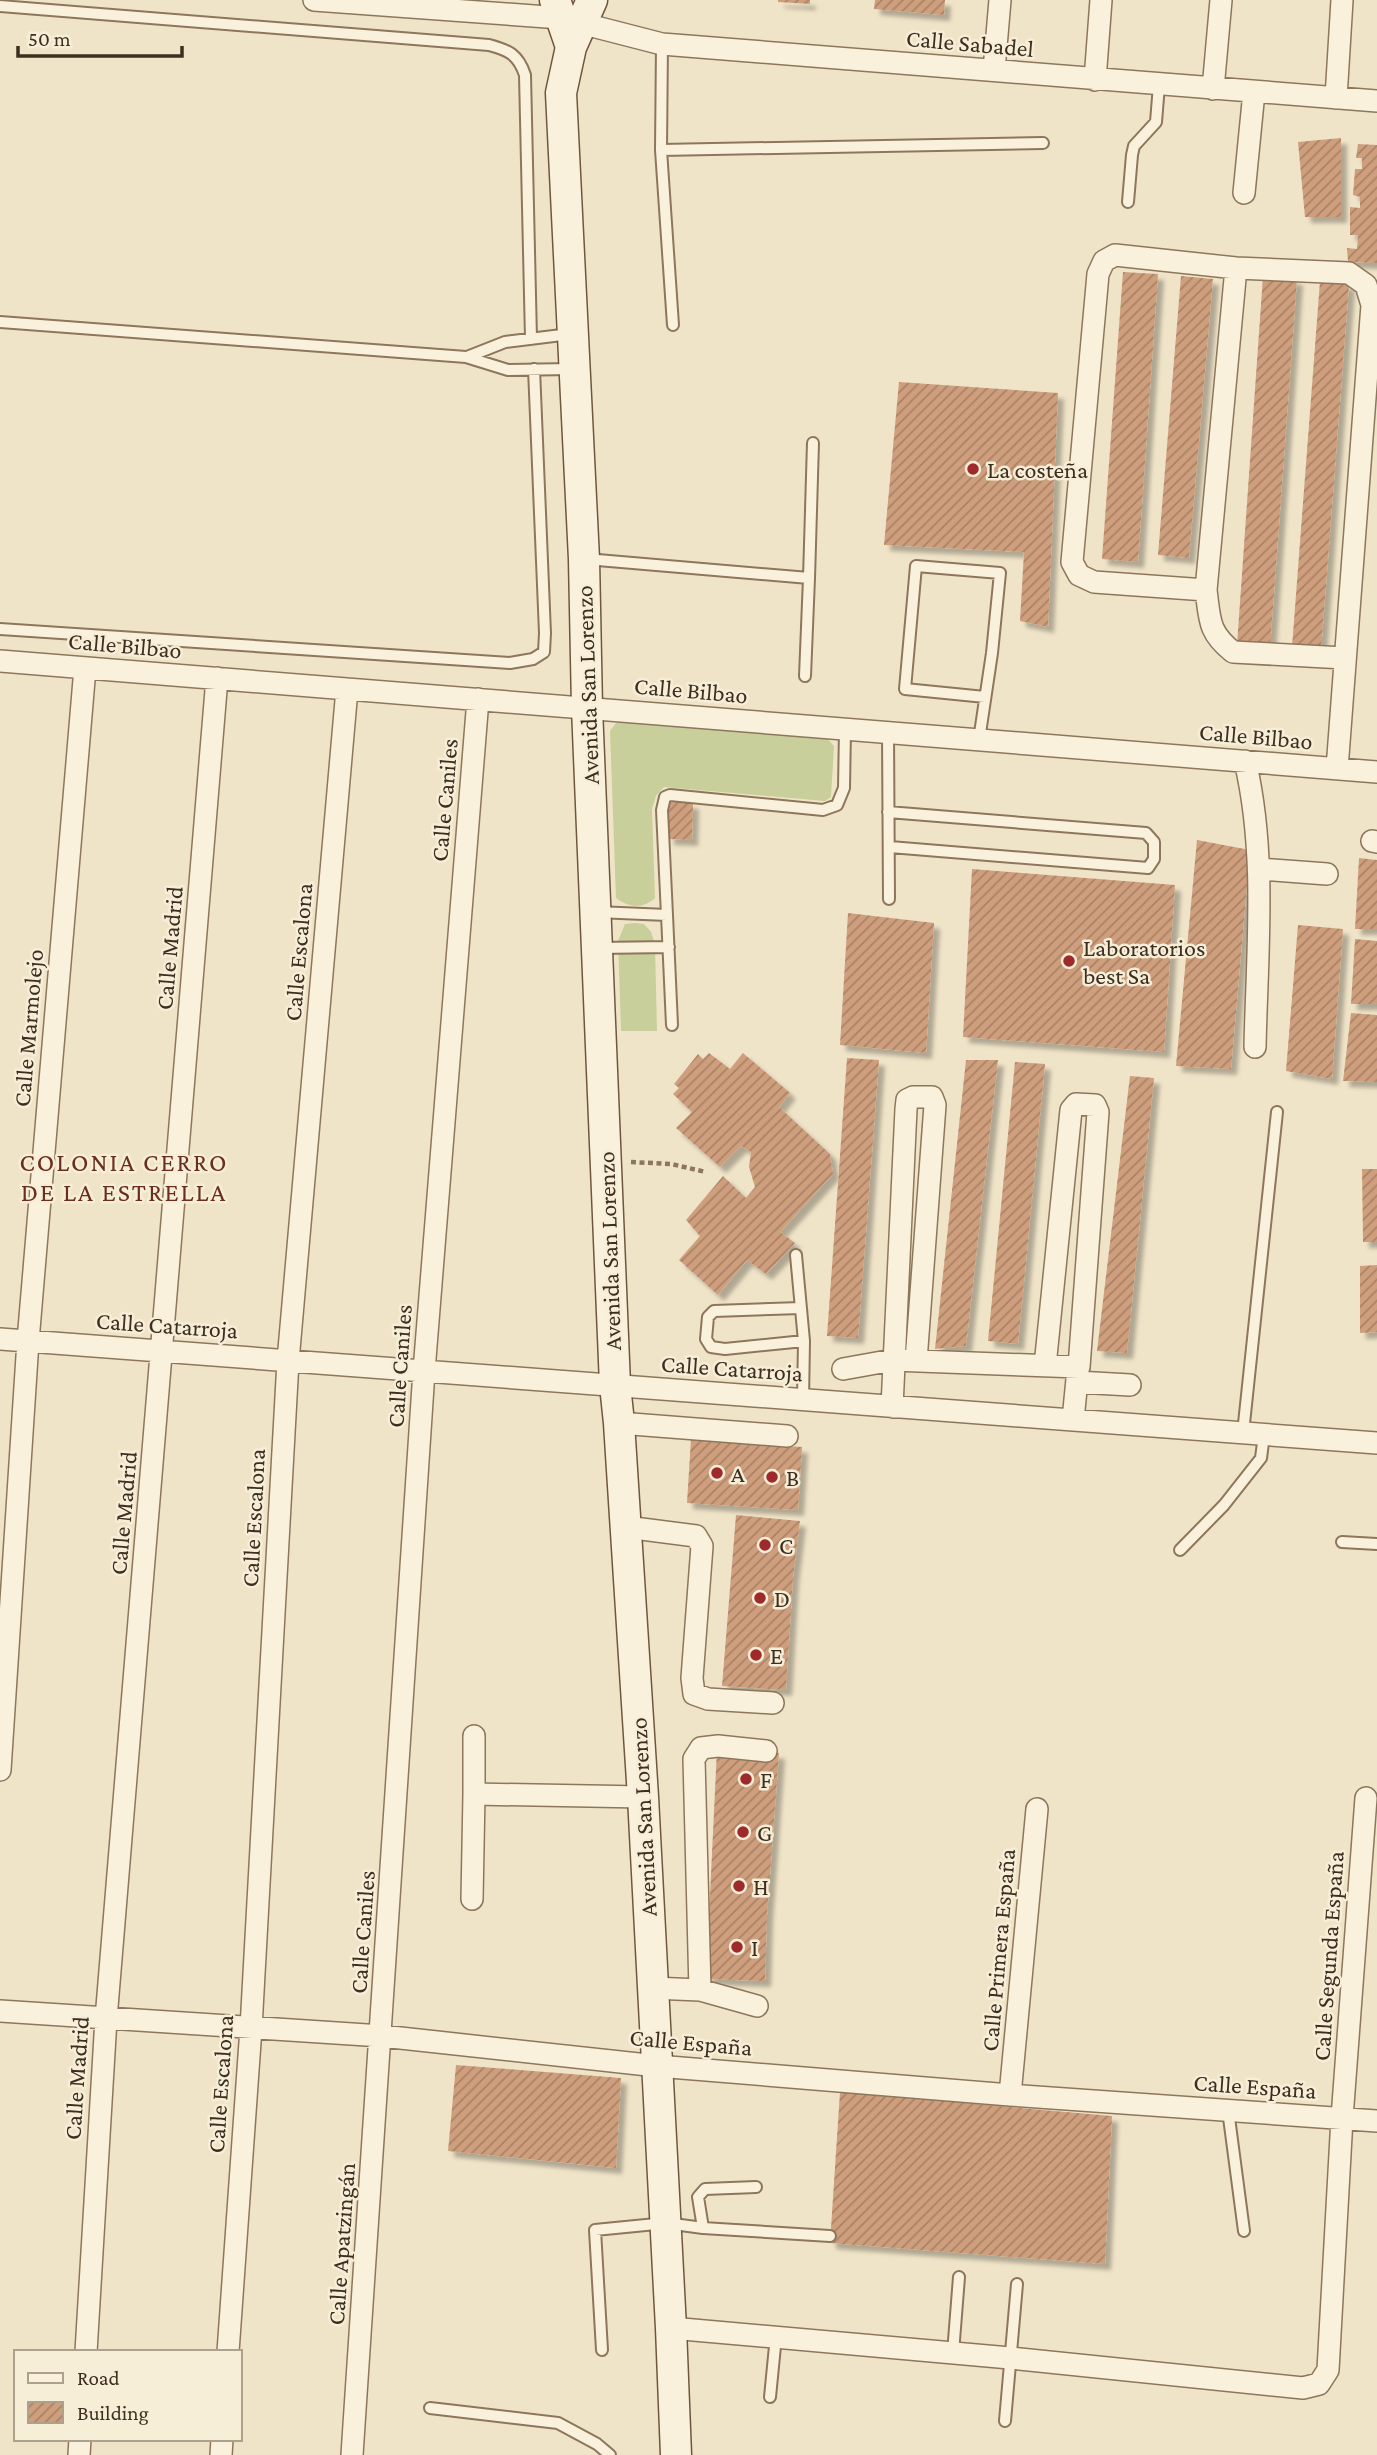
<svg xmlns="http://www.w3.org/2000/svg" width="1377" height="2455" font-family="'Crimson Pro',serif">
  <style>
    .grass { fill: #c9cf9b }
    .building { fill: url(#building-hatch); filter: url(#shadow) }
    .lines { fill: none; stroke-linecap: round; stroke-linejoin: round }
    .lane-casing { stroke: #8d765c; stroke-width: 14 }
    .street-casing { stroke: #8d765c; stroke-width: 24 }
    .secondary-casing { stroke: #6f573f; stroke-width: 33 }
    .path { stroke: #8d765c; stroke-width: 4.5; stroke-dasharray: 5 3.5; stroke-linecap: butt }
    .lane { stroke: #faf1dc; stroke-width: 10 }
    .street { stroke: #faf1dc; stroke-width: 21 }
    .secondary { stroke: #faf1dc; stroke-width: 30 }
    .poi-dot { fill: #9e2a2b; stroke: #f7eed8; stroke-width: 2.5 }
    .labels { text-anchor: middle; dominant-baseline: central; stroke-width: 5; stroke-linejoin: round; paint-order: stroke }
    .street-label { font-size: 24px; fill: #3d2e20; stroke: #f7eed8 }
    .poi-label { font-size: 24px; fill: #3d2e20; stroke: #f7eed8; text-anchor: start }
    .neighbourhood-label { font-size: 26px; letter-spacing: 2px; fill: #6b2e1e; stroke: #f7eed8 }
  </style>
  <defs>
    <pattern id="building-hatch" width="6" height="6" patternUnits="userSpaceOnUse" patternTransform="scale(1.75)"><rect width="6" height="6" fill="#cf9f7d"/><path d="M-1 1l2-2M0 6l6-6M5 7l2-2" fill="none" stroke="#a98266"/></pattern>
    <filter id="shadow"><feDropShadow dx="6" dy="6" stdDeviation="2" flood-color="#0004"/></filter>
  </defs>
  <rect width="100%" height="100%" fill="#f0e4c8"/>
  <path class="grass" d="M633 722 827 738 834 746 831 797 825 801 664 787 656 796 652 809 655 898C643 909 629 908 616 898L610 731 616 723Z
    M635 923 644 924 651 932 655 944 657 1031H621L618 941 625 924Z"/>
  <path class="building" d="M778 0H810V4L778 2Z
    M875 0H945L944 15 874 9Z
    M1341 138V217H1305L1298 142Z
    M1358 144 1377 145V263L1348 262 1347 248 1357 249 1358 235H1350V207L1360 208V197L1353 195 1355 169H1362V158H1356Z
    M1123 272 1158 274 1138 562 1102 559Z
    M1181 276 1213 279 1189 558 1158 555Z
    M1263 276 1297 279 1270 648 1237 645Z
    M1320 281 1349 284 1321 650 1292 647Z
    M899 382 1058 393 1048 627 1020 621 1024 552 884 545Z
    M669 802 693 803 692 840 668 839Z
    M1197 840 1250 850 1231 1069 1176 1066Z
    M1359 858 1377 860V929H1355Z
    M972 869 1175 885 1164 1052 963 1037Z
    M848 913 934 923 926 1053 840 1045Z
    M1298 925 1343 929 1332 1079 1286 1071Z
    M1355 939 1377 941V1004H1351Z
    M1351 1013 1377 1015V1082L1343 1081Z
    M709 1053 730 1069 743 1053 790 1093 779 1107 830 1154 833 1174 780 1232 795 1243 766 1274 747 1260 718 1295 679 1260 700 1236 686 1220 723 1176 746 1198 755 1187 749 1167 751 1152 741 1146 720 1167 676 1128 692 1112 673 1094 679 1088 674 1084 698 1054 703 1059Z
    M847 1058 879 1060 858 1338 827 1336Z
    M966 1060H998L966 1346 935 1349Z
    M1015 1062 1045 1064 1018 1344 988 1341Z
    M1130 1076 1154 1078 1127 1353 1097 1351Z
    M1362 1169H1377V1242H1363Z
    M1377 1265V1332L1360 1333V1266Z
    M691 1439 802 1447 798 1510 687 1503Z
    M736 1515 800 1521 793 1577 786 1690 722 1686Z
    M717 1749 779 1753 767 1915 765 1981 706 1979Z
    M456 2065 621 2078 616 2168 448 2151Z
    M840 2092 1112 2116 1105 2264 830 2243Z"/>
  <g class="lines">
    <g class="lane-casing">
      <path id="lane" d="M0 6 489 45C508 50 518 54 525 75L531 339
        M662 44 661 150 673 325
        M661 150 1043 143
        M1128 202 1132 155 1134 146 1156 122 1159 85
        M0 322 466 357 508 370 571 369
        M467 357 505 342 570 334
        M586 559 809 578 805 676
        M809 578 813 443
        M0 629 510 663 533 659 544 652 545 633 534 369
        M888 732 889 899
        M979 740 992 653 1000 573 916 566 905 689 985 697
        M888 812 1146 833 1154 842V859L1148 868 890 847
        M597 912 667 915 662 810 665 797 670 795 823 810 837 805 844 788 845 729
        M667 915 672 1025
        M598 948 669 947
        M796 1255 804 1341 803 1400
        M801 1308 714 1311 708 1317 706 1339 711 1347 725 1349 804 1341
        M1243 1433 1277 1112
        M1342 1542 1377 1544
        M1180 1550 1224 1505 1261 1458 1264 1435
        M1228 2110 1244 2231
        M703 2228 698 2197 705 2189 756 2187
        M602 2350 595 2230 666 2223 703 2228 830 2236
        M953 2353 959 2277
        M770 2397 776 2336
        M430 2408 558 2423 597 2444 610 2455
        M1005 2421 1017 2284"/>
    </g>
    <g class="street-casing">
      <path id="street" d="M314 0 561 18 662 44 1377 101
        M994 70 1000 0
        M1095 80 1101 0
        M1213 89 1221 0
        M1336 98 1342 0
        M1244 193 1254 92
        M1236 268 1206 590C1210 620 1208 632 1233 652L1344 658
        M1206 590 1094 582 1079 575 1072 562 1098 274 1104 261 1115 255 1236 268 1349 273 1366 285 1372 305 1337 769
        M0 661 1377 772
        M1245 761C1267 854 1257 952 1255 1047
        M1372 841 1377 842
        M1259 869 1327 874
        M0 1339 1377 1443
        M843 1369 893 1360 1079 1367 1098 1112 1095 1105 1076 1104 1071 1110 1045 1366
        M1077 1382 1130 1385
        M892 1407 906 1109 907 1100 913 1097H932L935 1105 916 1361
        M1073 1420 1078 1369
        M619 1423 787 1436
        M626 1527 696 1536 702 1546 692 1678 694 1694 708 1699 773 1703
        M0 1770 28 1341 85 668
        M474 1794V1736
        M472 1899 474 1794 643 1797
        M652 1988 700 1990 757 2006
        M700 1990 694 1759 701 1748 718 1746 766 1751
        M0 2011 382 2036 657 2066 1010 2095 1377 2121
        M1010 2095 1037 1809
        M671 2328 1010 2358 1303 2388 1319 2384 1328 2370 1342 2118 1366 1798
        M86 2352 106 2019 217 678
        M228 2352 251 2028 288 1361 347 689
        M79 2455 80 2439
        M221 2455 222 2439
        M352 2455 424 1371 478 699"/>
    </g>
    <g class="secondary-casing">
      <path id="secondary" d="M555 0 571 47
        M592 0 571 47 561 93 584 559 587 708 615 1385 619 1423 643 1797 671 2328 676 2455"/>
    </g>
    <path class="path" d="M631 1162 671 1164 706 1172"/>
    <use href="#lane" class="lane"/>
    <use href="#street" class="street"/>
    <use href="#secondary" class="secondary"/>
  </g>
  <g class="poi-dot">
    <circle cx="973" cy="469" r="7"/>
    <circle cx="1069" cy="961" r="7"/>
    <circle cx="717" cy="1473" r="7"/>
    <circle cx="772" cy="1477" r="7"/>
    <circle cx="765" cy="1545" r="7"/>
    <circle cx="760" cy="1598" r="7"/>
    <circle cx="756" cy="1655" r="7"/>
    <circle cx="746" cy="1779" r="7"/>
    <circle cx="743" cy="1832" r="7"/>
    <circle cx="739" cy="1886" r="7"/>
    <circle cx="737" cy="1947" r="7"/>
  </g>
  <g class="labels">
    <g class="street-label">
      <text transform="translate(970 43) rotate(5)">Calle Sabadel</text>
      <text transform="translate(125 645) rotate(5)">Calle Bilbao</text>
      <text transform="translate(587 685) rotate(-92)">Avenida San Lorenzo</text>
      <text transform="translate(691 690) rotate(5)">Calle Bilbao</text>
      <text transform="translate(1256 736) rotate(5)">Calle Bilbao</text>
      <text transform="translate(444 800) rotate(-85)">Calle Caniles</text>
      <text transform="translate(169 948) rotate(-85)">Calle Madrid</text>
      <text transform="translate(298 952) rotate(-85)">Calle Escalona</text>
      <text transform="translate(28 1028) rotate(-85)">Calle Marmolejo</text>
      <text transform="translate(609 1251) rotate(-92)">Avenida San Lorenzo</text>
      <text transform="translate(167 1325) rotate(4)">Calle Catarroja</text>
      <text transform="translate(399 1366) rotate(-86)">Calle Caniles</text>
      <text transform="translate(732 1368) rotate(4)">Calle Catarroja</text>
      <text transform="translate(123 1513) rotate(-85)">Calle Madrid</text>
      <text transform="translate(253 1518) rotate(-87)">Calle Escalona</text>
      <text transform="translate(643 1817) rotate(-93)">Avenida San Lorenzo</text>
      <text transform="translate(362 1932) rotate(-86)">Calle Caniles</text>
      <text transform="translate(998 1950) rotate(-85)">Calle Primera España</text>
      <text transform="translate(1328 1956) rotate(-86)">Calle Segunda España</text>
      <text transform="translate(691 2042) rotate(5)">Calle España</text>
      <text transform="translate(76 2078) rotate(-86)">Calle Madrid</text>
      <text transform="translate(220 2084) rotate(-86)">Calle Escalona</text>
      <text transform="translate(1255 2086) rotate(4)">Calle España</text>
      <text transform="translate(341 2244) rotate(-86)">Calle Apatzingán</text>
    </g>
    <g class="poi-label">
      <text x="987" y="469">La costeña</text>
      <text x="1083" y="947">Laboratorios<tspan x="1083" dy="28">best Sa</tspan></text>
      <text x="731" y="1473">A</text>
      <text x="786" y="1477">B</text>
      <text x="779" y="1545">C</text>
      <text x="774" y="1598">D</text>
      <text x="770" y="1655">E</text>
      <text x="760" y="1779">F</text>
      <text x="757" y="1832">G</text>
      <text x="753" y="1886">H</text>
      <text x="751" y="1947">I</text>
    </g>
    <g class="neighbourhood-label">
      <text x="124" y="1162">COLONIA CERRO<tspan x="124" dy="30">DE LA ESTRELLA</tspan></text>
    </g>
  </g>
  <rect x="14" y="2350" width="228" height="91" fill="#f7eed8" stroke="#ada18e" stroke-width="2"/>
  <rect x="28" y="2373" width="35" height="10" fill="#faf1dc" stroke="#ada18e" stroke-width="2"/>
  <text x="77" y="2385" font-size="21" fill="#3d2e20">Road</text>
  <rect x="28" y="2402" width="35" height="21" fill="url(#building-hatch)" stroke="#ada18e" stroke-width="2"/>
  <text x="77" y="2420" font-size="21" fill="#3d2e20">Building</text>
  <path d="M18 46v10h164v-10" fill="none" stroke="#3d2e20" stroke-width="3.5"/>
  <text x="28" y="46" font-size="21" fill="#3d2e20" stroke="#f7eed8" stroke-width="5" paint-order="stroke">50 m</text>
</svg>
